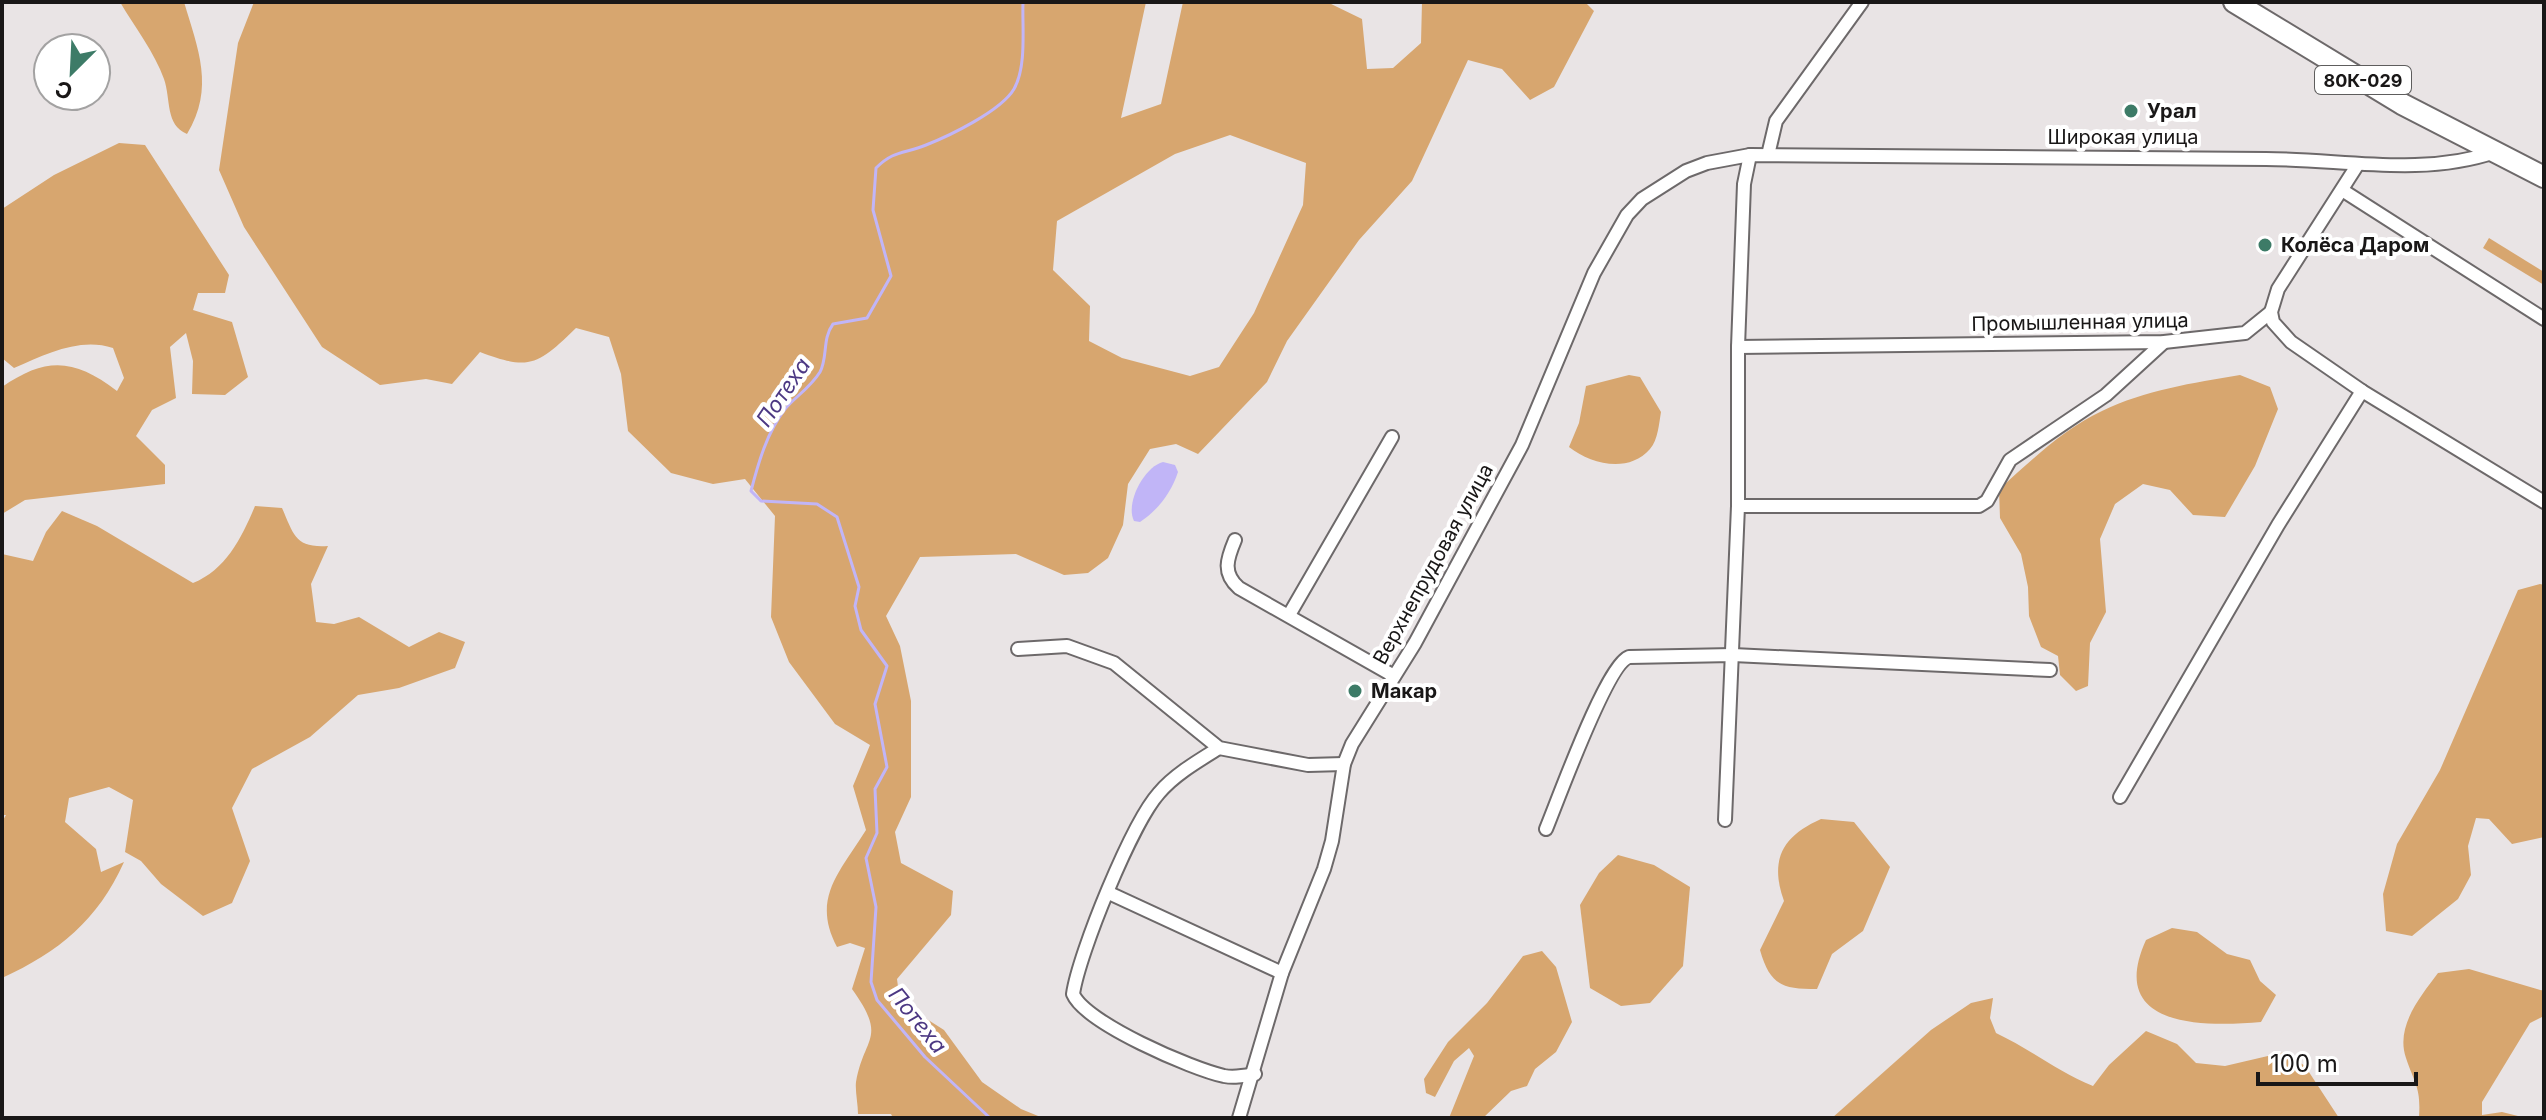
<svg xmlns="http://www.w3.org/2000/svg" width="2546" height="1120" viewBox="0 0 2546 1120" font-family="Inter,sans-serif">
<rect width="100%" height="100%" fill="#e9e4e5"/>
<g fill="#d7a66f" fill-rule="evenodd">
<path d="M120,2H184C198,49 215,88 187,134C165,125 171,99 164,79C155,53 134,26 120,2Z"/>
<path d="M254,2H1146L1121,118L1161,104L1183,2H1327L1362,19L1367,69L1393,68L1421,43L1422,2H1585L1594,11L1554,87L1530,100L1502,69L1468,60L1412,181L1359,240L1287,341L1267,382L1198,454L1176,444L1150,449L1128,484L1123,525L1108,558L1088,573L1064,575L1016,554L920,557L886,616L900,646L911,701V797L895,832L901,863L953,891L951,915L897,979L900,1002L944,1030L982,1082L1021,1109L1043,1118H893L891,1114H858C858,1104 855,1091 856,1082C864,1036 888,1039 852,989L865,948L850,943L837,947C811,898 840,872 866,830L853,786L870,745L835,724L789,662L771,617L775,516L745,479L713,484L671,473L628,431L621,374L609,337L576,328C538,365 530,371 480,352L452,384L426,379L380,385L322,347L244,227L219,170L238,43ZM1230,135L1306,163L1303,205L1254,313L1219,367L1190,376L1122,358L1089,341L1090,306L1053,270L1057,221L1175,154Z"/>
<path d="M119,143L145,145L229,275L225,293H198L193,310L232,322L248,377L225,395L192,394L193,361L186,333L170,347L176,398L152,410L136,436L165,465V484L25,500L2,514V387C47,356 75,359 117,391L124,378L113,348C80,337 46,354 14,368L2,358V209L54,175Z"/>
<polygon points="2489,238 2544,272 2544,285 2483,248"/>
<path d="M1629,375L1640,377L1661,412C1659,423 1658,440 1650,449C1628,474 1591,464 1569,447L1579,423L1586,386Z"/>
<path d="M2240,375L2270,387L2278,409L2255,466L2225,517L2193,515L2170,490L2143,484L2115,504L2100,539L2106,612L2090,643L2088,686L2076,691L2060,675L2058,656L2041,647L2029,616L2028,587L2021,554L2000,518L1999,489C2031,461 2063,429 2102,411C2145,390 2193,383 2240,375Z"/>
<path d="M255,506L282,508C294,535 295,548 328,546L311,584L316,622L334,624L359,617L409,647L439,632L465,642L455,668L399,688L358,695L310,737L252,769L232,808L250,861L232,903L203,916L161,884L141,861L125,852L133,800L109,787L69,798L65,822L96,849L101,872L124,862C98,920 59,952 2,978V822L6,815H2V554L33,561L46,532L62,511L97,526L193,583C226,570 242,537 255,506Z"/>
<polygon points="2540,584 2544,585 2544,837 2512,844 2489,819 2476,818 2468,846 2471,875 2458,899 2412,936 2386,931 2383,894 2397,844 2440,770 2518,590"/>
<path d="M1821,819L1854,822L1890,867L1863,931L1832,954L1817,989C1782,989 1770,985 1760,950L1784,901C1769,859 1783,836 1821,819Z"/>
<polygon points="1618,855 1654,865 1690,887 1683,966 1650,1003 1621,1006 1590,988 1580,905 1599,873"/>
<path d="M2172,928L2197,932L2227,954L2250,960L2260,981L2276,995L2261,1022C2203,1027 2106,1028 2146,940Z"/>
<polygon points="1542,951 1556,967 1572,1022 1556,1052 1535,1069 1527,1086 1511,1091 1483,1118 1449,1118 1474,1056 1469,1048 1454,1061 1435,1097 1426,1093 1424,1079 1448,1042 1487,1003 1523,956"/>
<path d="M2469,969L2544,991V1016L2530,1023L2482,1102V1115L2502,1112L2526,1118H2419C2421,1087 2415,1085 2406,1058C2395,1026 2421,996 2438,973Z"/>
<path d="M1993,998L1990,1018L1996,1033C2030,1049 2058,1072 2093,1086L2109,1065L2146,1031L2177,1044L2196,1063L2225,1066L2285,1052L2305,1066L2339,1118H1832L1931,1030L1971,1003Z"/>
</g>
<path fill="#c1b5f7" d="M1163,462L1175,465L1178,472C1171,493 1158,510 1140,522L1134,521C1125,503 1144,467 1163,462Z"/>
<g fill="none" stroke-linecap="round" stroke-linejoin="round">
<path stroke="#c1b5f7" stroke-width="3" d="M990,1118L925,1057L877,1000L871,982L876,907L866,858L877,833L875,789L887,767L875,704L887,666L861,630L855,606L859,587L837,517L817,504L761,501L751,491C758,464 767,432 785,409C796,396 810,388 820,372C828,357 822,339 833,324L867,318L891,276L873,210L876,168C894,150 904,154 926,145C949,136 1001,111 1014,89C1027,66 1022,27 1023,2"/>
<defs>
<g id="minor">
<polyline points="1750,155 1744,184 1738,347 2164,342 2245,333 2271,312"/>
<polyline points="1768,155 1776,121 1862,2"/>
<polyline points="2358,164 2278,289 2271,312 2273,322 2291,342 2362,391 2544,502"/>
<polyline points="2342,190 2544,319"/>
<polyline points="1738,506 1979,506 1987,501 2010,460 2106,395 2164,342"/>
<path d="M1235,540C1227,559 1222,573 1239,588L1394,676"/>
<polyline points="1289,615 1392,437"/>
<polyline points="1018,649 1067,646 1114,663 1219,748 1308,765 1344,764"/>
<path d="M1219,748C1198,761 1174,775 1159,793C1132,823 1079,953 1073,994C1085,1023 1192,1069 1224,1076C1235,1078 1244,1076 1255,1074"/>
<polyline points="2120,797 2278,525 2362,391"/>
<polyline points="1725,820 1738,506 1738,347"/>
<path d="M1546,829C1558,800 1607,664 1629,657L1733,655L2050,670"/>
<polyline points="1109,893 1282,973"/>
<path d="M1239,1118L1282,973L1324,869L1332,841L1344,764L1352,744L1415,643L1522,445L1594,273L1627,215L1642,199L1686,171L1707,163L1750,155C1922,155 2094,157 2266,159C2342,159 2421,177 2495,152"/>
</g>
<polyline id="primary" points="2234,2 2402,104 2544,177"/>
</defs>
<use href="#minor" stroke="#6d696a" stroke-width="16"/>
<use href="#primary" stroke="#6d696a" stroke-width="24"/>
<use href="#minor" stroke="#fff" stroke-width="12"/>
<use href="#primary" stroke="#fff" stroke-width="20"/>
</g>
<g fill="#3d7b67" stroke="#fff" stroke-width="3">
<circle cx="2131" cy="111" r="8"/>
<circle cx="2265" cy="245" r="8"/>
<circle cx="1355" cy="691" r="8"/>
</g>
<g text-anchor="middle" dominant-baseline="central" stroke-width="8" stroke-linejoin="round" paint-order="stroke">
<rect fill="#fff" stroke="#5e5d5d" stroke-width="2" x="2315" y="66" width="96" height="28" rx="6"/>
<g font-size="18" font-weight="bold" fill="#191717">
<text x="2363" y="80">80К-029</text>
</g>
<g font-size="20" font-weight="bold" fill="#191717" stroke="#fff" text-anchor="start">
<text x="2147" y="111">Урал</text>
<text x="2281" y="245">Колёса Даром</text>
<text x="1371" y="691">Макар</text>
</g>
<g font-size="20" fill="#191717" stroke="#fff">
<text x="2123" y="137">Широкая улица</text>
<text transform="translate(2080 322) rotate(-1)">Промышленная улица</text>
<text transform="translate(1433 564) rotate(-61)">Верхнепрудовая улица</text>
</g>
<g font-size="22" font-style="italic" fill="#4c3883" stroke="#fff">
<text transform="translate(783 392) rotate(-56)">Потеха</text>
<text transform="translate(918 1020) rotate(51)">Потеха</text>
</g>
</g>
<rect width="2546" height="1120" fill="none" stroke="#191717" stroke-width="8"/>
<g transform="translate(72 72) rotate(204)"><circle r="38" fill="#ffffff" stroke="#a3a2a2" stroke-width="2"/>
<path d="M0-6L14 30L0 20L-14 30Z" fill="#3d7b67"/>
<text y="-12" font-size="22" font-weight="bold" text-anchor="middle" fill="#191717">С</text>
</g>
<path d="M2258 1072v12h158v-12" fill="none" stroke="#191717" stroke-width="4"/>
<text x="2270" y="1072" font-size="24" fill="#191717" stroke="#ffffff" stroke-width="6" paint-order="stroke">100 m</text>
</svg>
